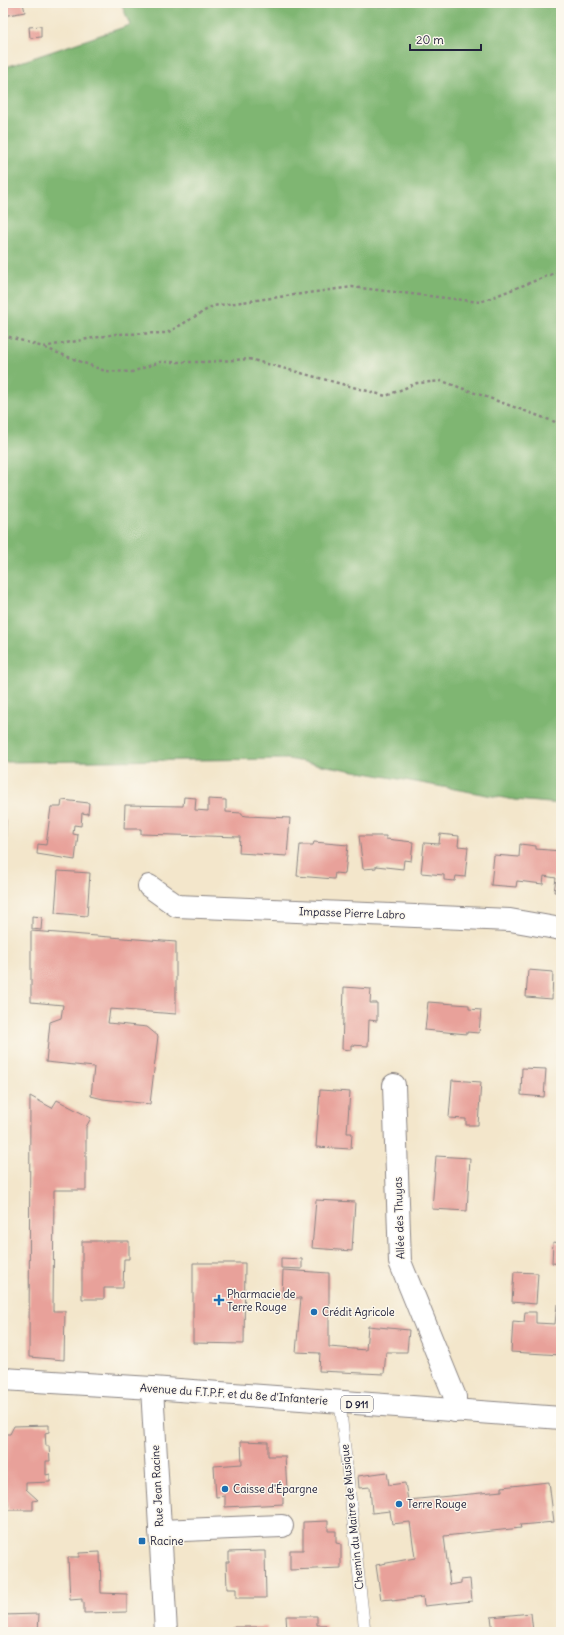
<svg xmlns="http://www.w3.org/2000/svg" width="564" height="1635" viewBox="0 0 564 1635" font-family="Delius,sans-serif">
<rect width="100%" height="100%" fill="#fbf7ec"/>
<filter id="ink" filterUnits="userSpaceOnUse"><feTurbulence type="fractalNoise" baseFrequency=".025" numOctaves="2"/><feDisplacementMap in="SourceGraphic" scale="8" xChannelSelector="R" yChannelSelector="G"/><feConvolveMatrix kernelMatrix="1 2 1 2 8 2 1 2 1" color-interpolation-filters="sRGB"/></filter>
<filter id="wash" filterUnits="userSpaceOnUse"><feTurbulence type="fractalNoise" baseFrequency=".012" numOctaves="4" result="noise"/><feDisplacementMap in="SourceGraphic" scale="16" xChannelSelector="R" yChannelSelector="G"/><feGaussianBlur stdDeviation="0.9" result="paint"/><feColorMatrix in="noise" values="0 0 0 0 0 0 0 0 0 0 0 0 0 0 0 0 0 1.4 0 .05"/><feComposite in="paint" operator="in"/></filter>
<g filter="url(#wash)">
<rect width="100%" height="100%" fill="#f3e6cb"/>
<polygon fill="#7fb672" stroke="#506c56" points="121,3 561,3 561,804 515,800 288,759 3,762 3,68 130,25"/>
<g id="blocks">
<g fill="#e8a19a">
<polygon points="3,3 23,3 25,12 3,16"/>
<polygon points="41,26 41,37 30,38 29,27"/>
<polygon points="184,797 196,798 195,810 208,811 208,799 226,800 226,812 242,813 242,815 247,816 290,818 287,856 239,853 240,837 141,834 141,829 124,829 125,805 183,806"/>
<polygon points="62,800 89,803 88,814 82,813 81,826 74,825 73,834 78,835 75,860 37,854 38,844 46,845 51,807 61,807"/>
<polygon points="3,820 6,820 5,873 3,873"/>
<polygon points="440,834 459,836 458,846 468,847 465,877 456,876 455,881 444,880 444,875 421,873 424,843 439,844"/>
<polygon points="359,836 386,836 386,839 413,842 411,861 404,860 403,869 376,866 376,868 363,869"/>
<polygon points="314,842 348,845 345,874 335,873 334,879 297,876 300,845 313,845"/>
<polygon points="520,844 536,846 536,849 561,851 561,892 554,892 556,878 544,876 543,884 517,881 516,887 491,885 494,855 519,857"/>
<polygon points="58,871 90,873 87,916 55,913"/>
<polygon points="32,916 42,917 41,930 32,929"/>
<polygon points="31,931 176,942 176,1014 110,1009 108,1023 147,1027 158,1036 150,1104 103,1099 91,1096 94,1067 46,1062 50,1022 61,1018 63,1005 31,1002"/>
<polygon points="528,970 553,972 552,999 526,997"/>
<polygon points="344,987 371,989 370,1003 377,1003 377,1021 369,1020 368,1046 351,1045 351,1050 342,1049"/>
<polygon points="428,1002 469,1005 469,1009 481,1010 479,1033 467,1032 467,1034 425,1030"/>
<polygon points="522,1068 546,1069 544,1097 521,1095"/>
<polygon points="452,1080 481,1082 478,1125 466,1125 466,1119 449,1118"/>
<polygon points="320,1090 350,1092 347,1133 352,1133 351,1149 316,1147"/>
<polygon points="30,1096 52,1108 57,1100 91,1118 86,1127 86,1190 54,1190 53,1311 65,1311 64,1360 29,1357"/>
<polygon points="436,1156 470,1158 467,1211 432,1209"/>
<polygon points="316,1200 355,1202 352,1251 312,1248"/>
<polygon points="82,1241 129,1241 129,1259 124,1259 123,1288 104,1288 104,1299 82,1299"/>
<polygon points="553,1242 561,1243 561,1264 552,1263"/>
<polygon points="281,1258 302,1259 302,1269 281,1268"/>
<polygon points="193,1263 245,1263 244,1344 193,1343"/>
<polygon points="283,1270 329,1273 329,1347 366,1350 368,1326 409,1330 407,1352 386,1352 384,1374 319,1371 320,1353 296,1352 301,1298 282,1297"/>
<polygon points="514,1272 538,1273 536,1304 512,1302"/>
<polygon points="557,1305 561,1305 561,1355 511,1352 513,1321 524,1322 525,1312 536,1312 536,1323 555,1324"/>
<polygon points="49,1425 49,1432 45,1433 46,1446 49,1446 50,1461 46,1461 46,1475 50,1474 50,1482 26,1483 26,1489 38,1500 33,1501 33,1510 8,1510 8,1502 3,1502 3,1434 10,1434 14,1426"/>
<polygon points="241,1441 268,1442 268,1456 285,1456 287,1490 283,1490 283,1504 225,1507 225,1496 216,1497 214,1466 242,1464"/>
<polygon points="387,1472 389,1485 405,1483 408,1500 502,1491 502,1487 549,1482 554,1522 520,1525 521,1528 444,1536 450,1585 461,1583 461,1580 470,1579 472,1601 424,1606 423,1597 392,1601 392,1599 381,1600 376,1565 415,1558 410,1522 392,1524 390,1511 372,1513 370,1487 359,1488 358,1476"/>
<polygon points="328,1521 328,1531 336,1531 336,1543 341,1544 341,1568 290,1570 290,1550 303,1550 303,1522"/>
<polygon points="260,1551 265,1551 266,1598 236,1598 236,1589 227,1589 226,1562 229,1562 229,1552"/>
<polygon points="100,1552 101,1593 127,1594 127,1612 84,1613 84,1602 82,1603 82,1599 70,1600 68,1557 79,1557 79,1553"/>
<polygon points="531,1613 533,1632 493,1632 491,1617"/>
<polygon points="39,1614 38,1632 3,1632 3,1615"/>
<polygon points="286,1616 317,1616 317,1625 326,1625 325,1632 287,1632"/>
<rect x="232" y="1627" width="35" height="5"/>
</g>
</g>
</g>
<g filter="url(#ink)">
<use href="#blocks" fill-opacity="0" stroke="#8a8483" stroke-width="1"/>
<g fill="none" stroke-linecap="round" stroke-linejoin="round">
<defs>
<polyline id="lane" points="340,1403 365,1632"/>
<g id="street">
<polyline points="149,886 177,906 510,920 561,929"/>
<polyline points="394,1085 400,1262 455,1397 455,1411"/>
<polyline points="152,1388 166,1632"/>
<polyline points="160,1531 282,1526"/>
</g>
<polyline id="primary" points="3,1379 152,1388 561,1418"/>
</defs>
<use href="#lane" stroke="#8a8483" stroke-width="12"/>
<use href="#street" stroke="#8a8483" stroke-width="24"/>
<use href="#primary" stroke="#8a8483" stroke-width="24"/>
<g stroke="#8a8483" stroke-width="2.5" stroke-dasharray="3 3" stroke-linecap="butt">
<polyline points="3,335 43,347 116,334 167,333 213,306 352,287 480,302 555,273 561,272"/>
<polyline points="45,348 105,371 132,372 160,362 204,362 249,359 386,396 417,383 442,381 561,424"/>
</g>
<use href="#lane" stroke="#fff" stroke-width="11"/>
<use href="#street" stroke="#fff" stroke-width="22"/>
<use href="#primary" stroke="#fff" stroke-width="22"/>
</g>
</g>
<g fill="#1f6fb2" stroke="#fbf7ec" stroke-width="1.5">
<path d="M217 1294h4v4h4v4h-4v4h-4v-4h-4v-4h4z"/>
<circle cx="314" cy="1312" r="4"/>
<circle cx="225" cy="1489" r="4"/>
<circle cx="399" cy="1504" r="4"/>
<rect x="138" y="1537" width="8" height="8" rx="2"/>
</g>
<g text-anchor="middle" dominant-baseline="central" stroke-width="3" stroke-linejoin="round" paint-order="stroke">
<rect fill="#fbf7ec" stroke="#636270" stroke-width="1" x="341" y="1396" width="32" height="16" rx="3"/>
<g font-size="10" font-weight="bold" fill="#22223b">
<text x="357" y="1404">D 911</text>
</g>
<g font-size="11" fill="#22223b" stroke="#fbf7ec">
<text transform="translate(352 913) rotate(2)">Impasse Pierre Labro</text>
<text transform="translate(399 1218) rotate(-92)">Allée des Thuyas</text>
<text transform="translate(234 1394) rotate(4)">Avenue du F.T.P.F. et du 8e d'Infanterie</text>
<text transform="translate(157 1486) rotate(-93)">Rue Jean Racine</text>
<text transform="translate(352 1517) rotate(-96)">Chemin du Maitre de Musique</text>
</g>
<g font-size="11" fill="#22223b" stroke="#fbf7ec" text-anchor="start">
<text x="227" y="1294">Pharmacie de<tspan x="227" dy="13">Terre Rouge</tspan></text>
<text x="322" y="1312">Crédit Agricole</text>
<text x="233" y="1489">Caisse d'Épargne</text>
<text x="407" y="1504">Terre Rouge</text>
<text x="150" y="1541">Racine</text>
</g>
</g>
<rect width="564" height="1635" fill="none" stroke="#fbf7ec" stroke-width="16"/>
<path d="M410 44v6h71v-6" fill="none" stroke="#22223b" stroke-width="2"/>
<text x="416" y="44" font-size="12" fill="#22223b" stroke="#fbf7ec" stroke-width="3" paint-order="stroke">20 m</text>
</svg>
